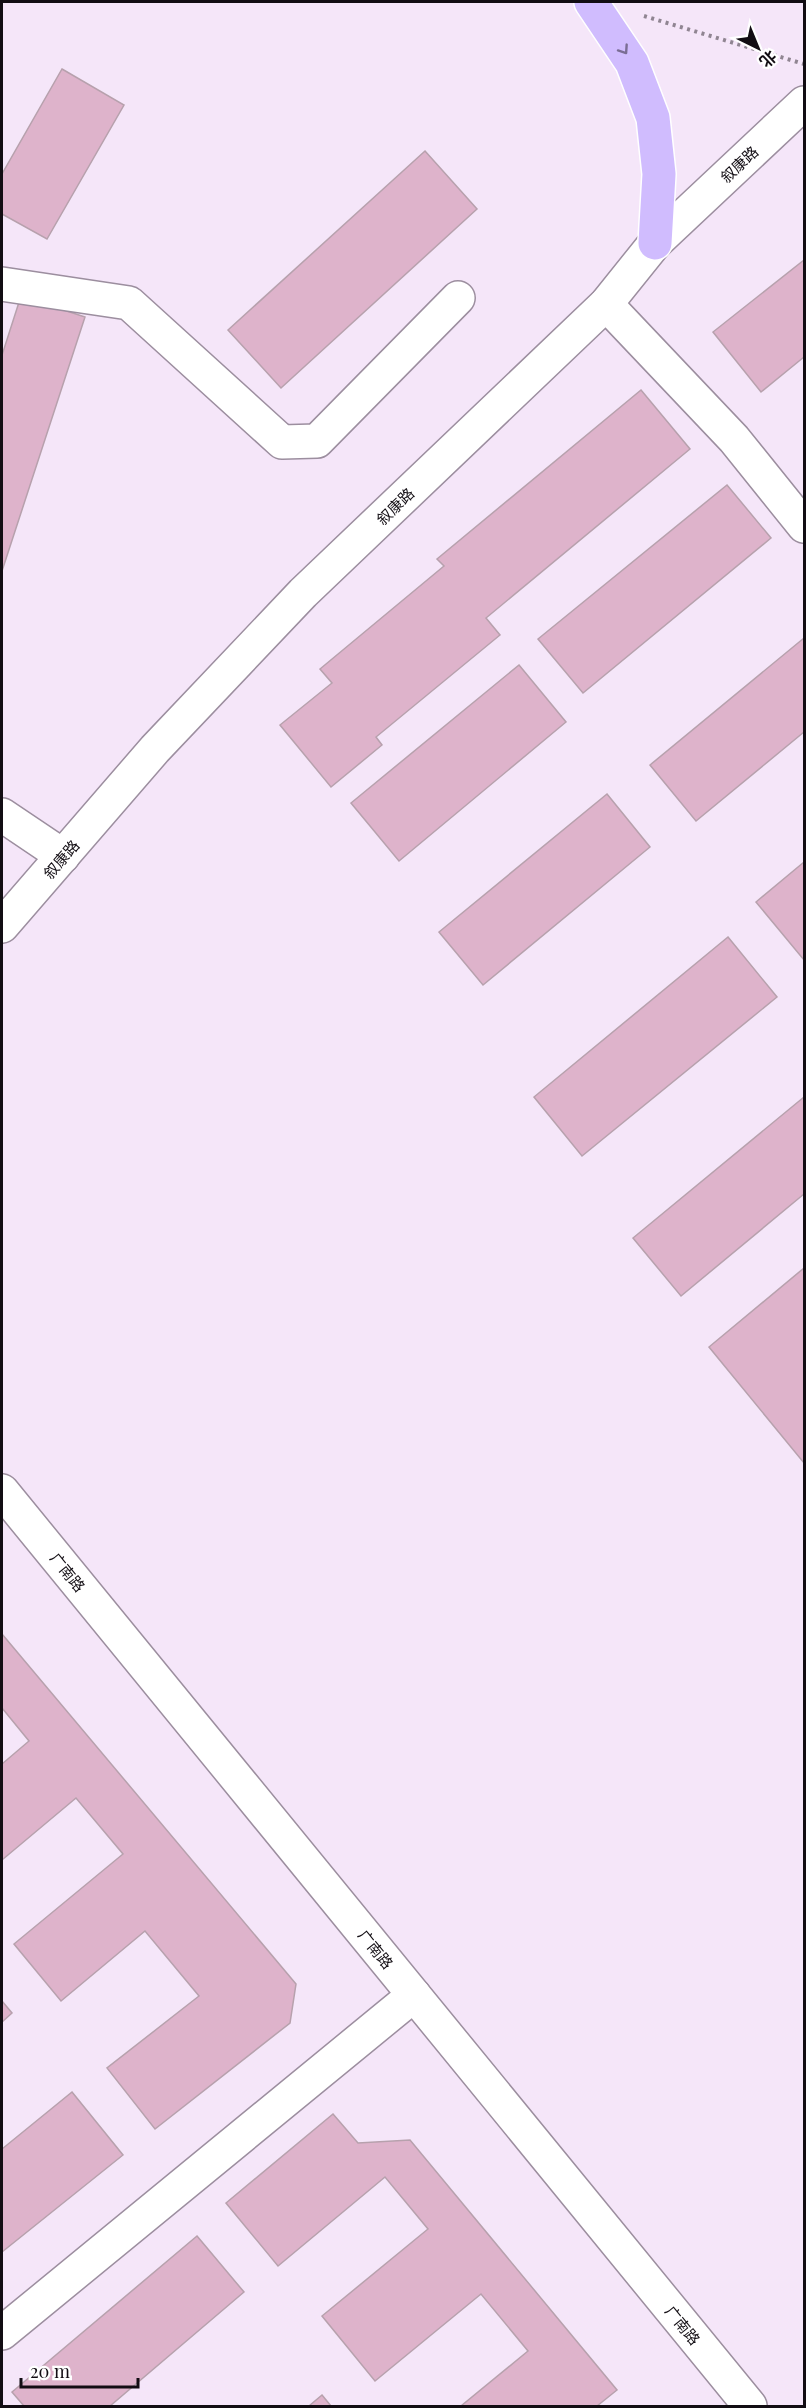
<svg xmlns="http://www.w3.org/2000/svg" width="806" height="2408" viewBox="0 0 806 2408" font-family="'Playfair Display','Noto Sans SC',serif">
<rect width="100%" height="100%" fill="#f5e6f9"/>
<g fill="#deb3cb" stroke="#b7a1ad" stroke-width="1.5">
<polygon points="62,69 124,105 47,239 2,214 2,174"/>
<polygon points="425,151 477,209 281,388 228,330"/>
<polygon points="804,260 804,357 761,392 713,332"/>
<polygon points="21,296 85,317 2,571 2,355"/>
<polygon points="641,390 690,449 486,618 500,635 376,737 382,745 331,787 280,725 332,683 320,669 444,566 437,559"/>
<polygon points="727,485 771,538 583,693 538,639"/>
<polygon points="804,638 804,732 696,821 650,765"/>
<polygon points="519,665 566,722 399,861 351,803"/>
<polygon points="607,794 650,847 483,985 439,932"/>
<polygon points="804,862 804,960 756,902"/>
<polygon points="728,937 777,997 582,1156 534,1097"/>
<polygon points="804,1097 804,1194 681,1296 633,1238"/>
<polygon points="804,1268 804,1463 709,1347"/>
<polygon points="2,1634 296,1984 290,2023 155,2129 107,2068 199,1996 145,1931 61,2001 14,1944 123,1854 76,1798 2,1860 2,1764 29,1741 2,1708"/>
<polygon points="2,2001 12,2013 2,2022"/>
<polygon points="72,2092 123,2155 2,2252 2,2149"/>
<polygon points="333,2114 358,2143 410,2140 617,2390 597,2406 461,2406 528,2351 481,2294 375,2381 322,2316 428,2229 385,2177 278,2266 226,2203"/>
<polygon points="197,2236 244,2292 110,2406 24,2406 12,2392"/>
<polygon points="322,2395 331,2406 309,2406"/>
</g>
<g fill="none" stroke-linecap="round" stroke-linejoin="round">
<defs>
<g id="minor">
<polyline points="2,284 129,303 282,442 317,441 458,298"/>
<polyline points="606,304 734,439 804,526"/>
<polyline points="2,815 63,856"/>
<polyline points="2,926 155,749 303,593 606,304 655,243 804,103"/>
<polyline points="2,1491 750,2406"/>
<polyline points="2,2333 414,1995"/>
</g>
<polyline id="major" points="591,2 632,63 653,118 659,174 655,243"/>
</defs>
<use href="#minor" stroke="#9c8e9f" stroke-width="36"/>
<use href="#major" stroke="#fff" stroke-width="36"/>
<polyline stroke="#908592" stroke-width="4" stroke-dasharray="3 4.5" stroke-linecap="butt" points="644,16 804,64"/>
<use href="#minor" stroke="#fff" stroke-width="33"/>
<use href="#major" stroke="#d0bcfe" stroke-width="33"/>
</g>
<defs><path id="oneway-chevron" d="M-2-3.5L2.5 0L-2 3.5" fill="none" stroke-width="1.6" stroke-linecap="round" stroke-linejoin="round" transform="scale(1.5)"/></defs>
<use stroke="#7a6d94" href="#oneway-chevron" transform="translate(624 50) rotate(56)"/>
<g text-anchor="middle" dominant-baseline="central" stroke-width="4.5" stroke-linejoin="round" paint-order="stroke">
<g font-size="15" fill="#120d13" stroke="#fff">
<text transform="translate(739 164) rotate(-43)">叙康路</text>
<text transform="translate(395 506) rotate(-44)">叙康路</text>
<text transform="translate(61 859) rotate(-49)">叙康路</text>
<text transform="translate(68 1572) rotate(51)">广南路</text>
<text transform="translate(376 1949) rotate(51)">广南路</text>
<text transform="translate(683 2325) rotate(51)">广南路</text>
</g>
</g>
<rect width="806" height="2408" fill="none" stroke="#120d13" stroke-width="6"/>
<g transform="translate(758 48) rotate(137)" stroke="#ffffff" stroke-width="4.5" paint-order="stroke">
<path d="M0-4.5L10 22L0 15L-10 22Z" fill="#120d13"/>
<text y="-9" font-size="16" font-weight="bold" text-anchor="middle" fill="#120d13">北</text>
</g>
<path d="M21 2378v9h117v-9" fill="none" stroke="#120d13" stroke-width="3"/>
<text x="30" y="2378" font-size="18" fill="#120d13" stroke="#ffffff" stroke-width="4.5" paint-order="stroke">20 m</text>
</svg>
